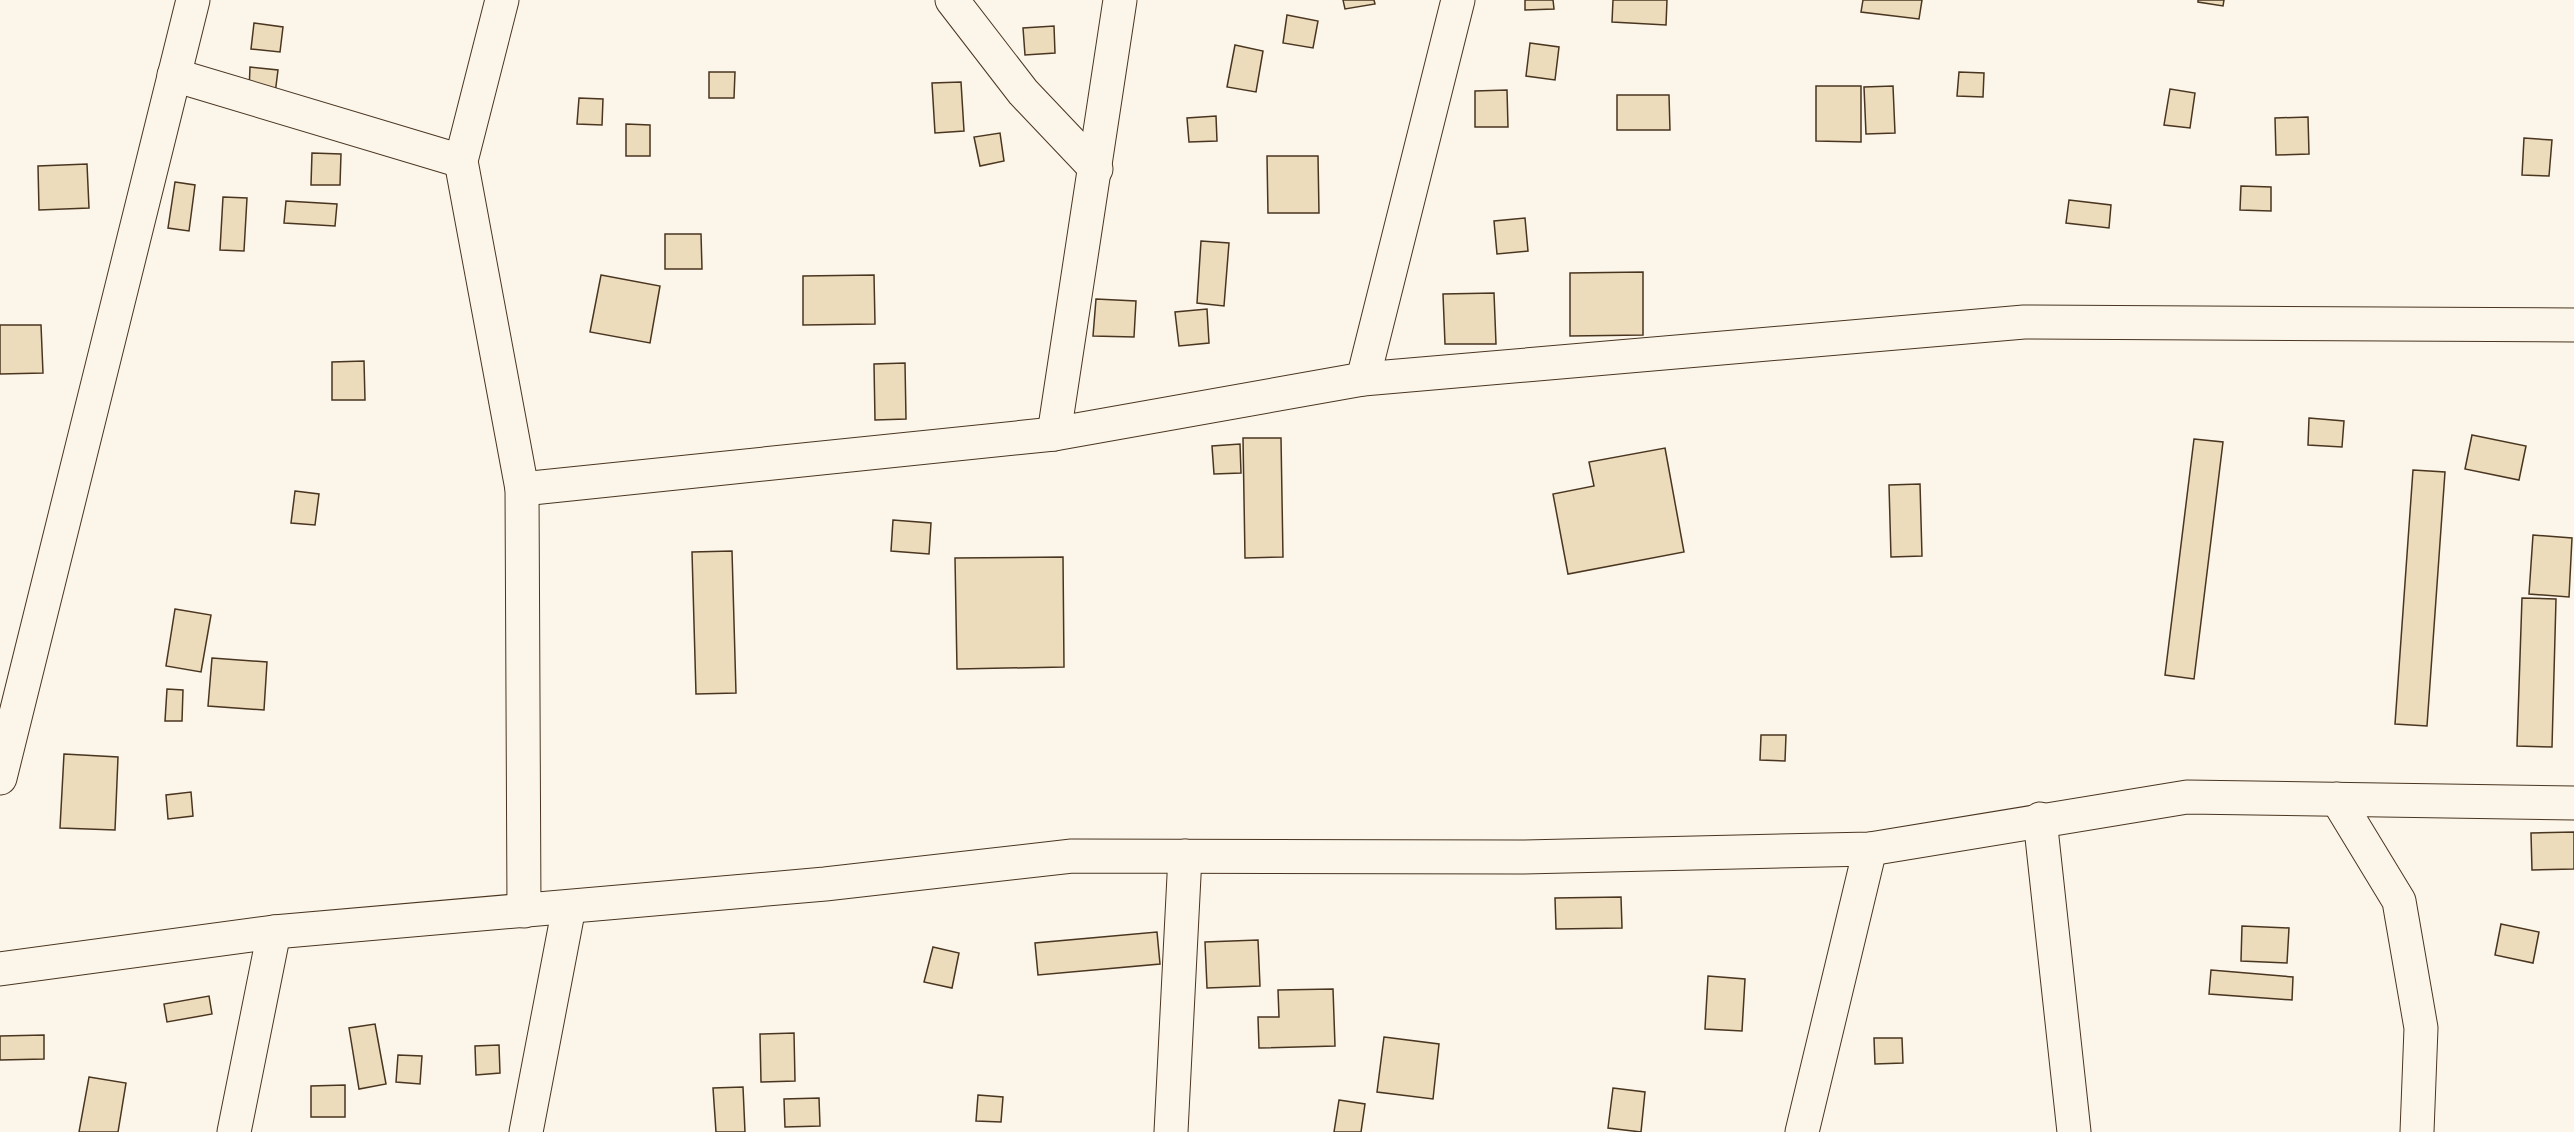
<svg xmlns="http://www.w3.org/2000/svg" width="2574" height="1132" viewBox="0 0 2574 1132" font-family="'IBM Plex Serif',serif">
<rect width="100%" height="100%" fill="#fbf6e9"/>
<g fill="#ecdcbc" stroke="#4a3520" stroke-width="1.5">
<polygon points="1343,0 1374,0 1375,4 1345,9"/>
<polygon points="1525,0 1553,0 1554,9 1525,10"/>
<polygon points="1613,0 1667,0 1666,25 1612,22"/>
<polygon points="1863,0 1922,0 1919,19 1861,12"/>
<polygon points="2198,0 2224,0 2223,6 2198,2"/>
<polygon points="1287,15 1318,21 1313,48 1283,43"/>
<polygon points="254,23 283,27 280,52 251,49"/>
<polygon points="1054,26 1055,53 1025,55 1023,28"/>
<polygon points="1530,43 1559,47 1555,80 1526,76"/>
<polygon points="1235,45 1263,51 1256,92 1227,87"/>
<polygon points="250,67 278,70 275,94 249,91"/>
<polygon points="709,72 735,72 734,98 709,98"/>
<polygon points="1959,72 1984,73 1983,97 1957,96"/>
<polygon points="961,82 964,131 935,133 932,83"/>
<polygon points="1816,86 1861,86 1861,142 1816,141"/>
<polygon points="1893,86 1895,133 1866,134 1864,87"/>
<polygon points="2170,89 2195,93 2190,128 2164,125"/>
<polygon points="1507,90 1508,127 1475,127 1475,91"/>
<polygon points="1617,95 1669,95 1670,130 1617,130"/>
<polygon points="579,98 603,99 602,125 577,124"/>
<polygon points="1216,116 1217,141 1189,142 1187,118"/>
<polygon points="2308,117 2309,154 2276,155 2275,118"/>
<polygon points="626,124 650,125 650,156 626,156"/>
<polygon points="1000,133 1004,161 980,166 974,137"/>
<polygon points="2524,138 2552,140 2549,176 2522,175"/>
<polygon points="312,153 341,154 340,185 311,185"/>
<polygon points="1267,156 1318,156 1319,213 1268,213"/>
<polygon points="87,164 89,208 39,210 38,166"/>
<polygon points="175,182 195,185 189,231 168,228"/>
<polygon points="2241,186 2271,187 2271,211 2240,210"/>
<polygon points="223,197 247,198 244,251 220,250"/>
<polygon points="2069,200 2111,205 2109,228 2066,223"/>
<polygon points="286,201 337,204 335,226 284,223"/>
<polygon points="1525,218 1528,251 1497,254 1494,221"/>
<polygon points="665,234 701,234 702,269 665,269"/>
<polygon points="1201,241 1229,243 1224,306 1197,303"/>
<polygon points="1643,272 1643,335 1570,336 1570,273"/>
<polygon points="601,275 660,286 650,343 590,332"/>
<polygon points="874,275 875,324 803,325 803,276"/>
<polygon points="1494,293 1496,344 1445,344 1443,294"/>
<polygon points="1096,299 1136,301 1134,337 1093,336"/>
<polygon points="1207,309 1209,343 1179,346 1175,312"/>
<polygon points="0,325 41,325 43,373 0,374"/>
<polygon points="364,361 365,400 332,400 332,362"/>
<polygon points="905,363 906,419 875,420 874,364"/>
<polygon points="2309,418 2344,421 2342,447 2308,445"/>
<polygon points="2472,435 2526,446 2519,480 2465,469"/>
<polygon points="1243,438 1281,438 1283,557 1245,558"/>
<polygon points="2194,439 2223,442 2194,679 2165,675"/>
<polygon points="1240,444 1241,473 1214,474 1212,446"/>
<polygon points="1665,448 1684,552 1568,574 1553,494 1594,486 1589,462"/>
<polygon points="2413,470 2445,472 2427,726 2395,724"/>
<polygon points="1920,484 1922,556 1891,557 1889,485"/>
<polygon points="295,491 319,494 315,525 291,523"/>
<polygon points="893,520 931,523 929,554 891,551"/>
<polygon points="2533,535 2572,538 2569,597 2529,594"/>
<polygon points="732,551 736,693 696,694 692,552"/>
<polygon points="1063,557 1064,667 957,669 955,558"/>
<polygon points="2522,598 2556,599 2552,747 2517,746"/>
<polygon points="175,609 211,615 201,672 166,666"/>
<polygon points="212,658 267,662 264,710 208,706"/>
<polygon points="167,689 183,690 182,721 165,721"/>
<polygon points="1761,735 1786,735 1785,761 1760,760"/>
<polygon points="64,754 118,757 115,830 60,828"/>
<polygon points="191,792 193,816 168,819 166,795"/>
<polygon points="2574,832 2574,869 2532,870 2531,833"/>
<polygon points="1621,897 1622,928 1556,929 1555,898"/>
<polygon points="2501,924 2539,932 2533,963 2495,955"/>
<polygon points="2242,926 2289,928 2287,963 2241,961"/>
<polygon points="1157,932 1160,964 1038,975 1035,943"/>
<polygon points="1258,940 1260,986 1207,988 1205,942"/>
<polygon points="933,947 959,953 952,988 924,982"/>
<polygon points="2211,970 2293,977 2292,1000 2209,994"/>
<polygon points="1708,976 1745,979 1742,1031 1705,1029"/>
<polygon points="1333,989 1335,1046 1259,1048 1258,1017 1279,1017 1278,990"/>
<polygon points="209,996 212,1014 167,1022 164,1004"/>
<polygon points="375,1024 386,1084 359,1089 349,1028"/>
<polygon points="794,1033 795,1081 761,1082 760,1034"/>
<polygon points="44,1035 44,1059 0,1060 0,1036"/>
<polygon points="1384,1037 1439,1044 1433,1099 1377,1092"/>
<polygon points="1874,1038 1902,1038 1903,1063 1875,1064"/>
<polygon points="499,1045 500,1073 476,1075 475,1046"/>
<polygon points="398,1055 422,1056 420,1084 396,1082"/>
<polygon points="89,1077 126,1083 118,1132 79,1132"/>
<polygon points="345,1085 345,1117 311,1117 311,1086"/>
<polygon points="743,1087 745,1132 716,1132 713,1088"/>
<polygon points="1613,1088 1645,1092 1641,1132 1608,1128"/>
<polygon points="978,1095 1003,1097 1001,1122 976,1121"/>
<polygon points="819,1098 820,1126 785,1127 784,1099"/>
<polygon points="1339,1100 1365,1104 1361,1132 1334,1132"/>
</g>
<g fill="none" stroke-linecap="round" stroke-linejoin="round">
<defs>
<g id="street">
<polyline points="502,0 461,161 522,489 524,911"/>
<polyline points="952,0 1023,92 1096,169"/>
<polyline points="174,75 461,161"/>
<polyline points="1363,379 1458,0"/>
<polyline points="1054,434 1120,0"/>
<polyline points="522,489 1054,434 1363,379 2024,322 2574,325"/>
<polyline points="0,778 193,0"/>
<polyline points="2337,799 2399,901 2421,1028 2417,1132"/>
<polyline points="2040,819 2074,1132"/>
<polyline points="0,969 274,932 825,884 1072,856 1522,857 1870,849 2187,797 2574,803"/>
<polyline points="234,1132 274,932"/>
<polyline points="526,1132 569,907"/>
<polyline points="1171,1132 1185,856"/>
<polyline points="1802,1132 1870,849"/>
</g>
</defs>
<use href="#street" stroke="#4a3520" stroke-width="35"/>
<use href="#street" stroke="#fbf6e9" stroke-width="33"/>
</g>
</svg>
